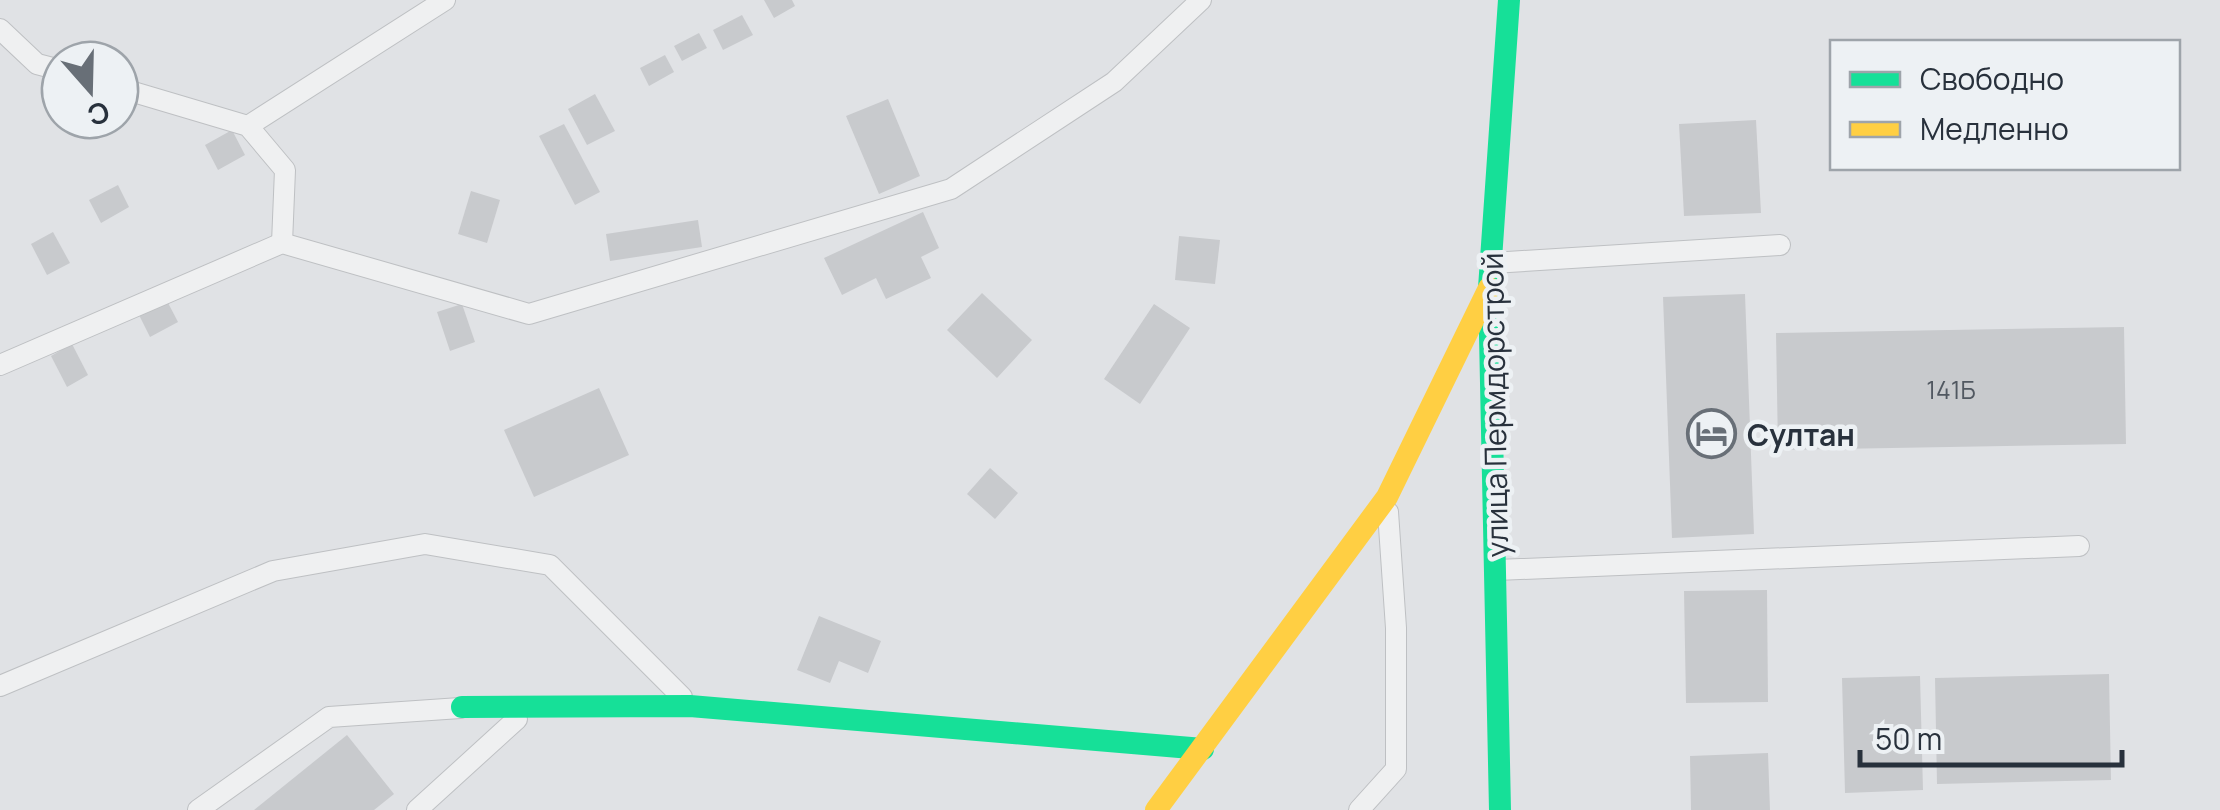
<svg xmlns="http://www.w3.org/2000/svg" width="2220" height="810" viewBox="0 0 2220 810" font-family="Manrope,sans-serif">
<rect width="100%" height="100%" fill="#e0e2e5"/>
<g fill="#c8cacd">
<polygon points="764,0 792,0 795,6 774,18"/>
<polygon points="742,15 753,35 723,50 713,30"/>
<polygon points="699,33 707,48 682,61 674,46"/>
<polygon points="665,55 674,72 649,86 640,68"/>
<polygon points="595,94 615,131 587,145 568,109"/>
<polygon points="888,99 920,176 879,194 846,116"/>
<polygon points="1756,120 1761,213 1684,216 1679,124"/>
<polygon points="564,124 600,192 575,205 539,136"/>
<polygon points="232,130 245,155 218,170 205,145"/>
<polygon points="118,185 129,207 101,223 89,200"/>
<polygon points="471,191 500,200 487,243 458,234"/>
<polygon points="923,212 939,248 921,257 931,278 886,299 876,278 842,295 824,258"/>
<polygon points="698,220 702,247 610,261 606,234"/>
<polygon points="53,232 70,263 47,275 31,244"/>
<polygon points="1179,236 1220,240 1215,284 1175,280"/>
<polygon points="982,293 1032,340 997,378 947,330"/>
<polygon points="1745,294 1754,534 1672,538 1663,297"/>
<polygon points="166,299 178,322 150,337 138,313"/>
<polygon points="462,304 475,342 450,351 437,312"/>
<polygon points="1154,304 1190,328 1140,404 1104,379"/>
<polygon points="2124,327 2126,444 1778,450 1776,333"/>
<polygon points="72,344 88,375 67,387 51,356"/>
<polygon points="599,388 629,455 534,497 504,430"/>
<polygon points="990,468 1018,493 995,519 967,494"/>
<polygon points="1767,590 1768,702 1686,703 1684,591"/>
<polygon points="819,616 881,641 868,673 839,661 830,683 797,670"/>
<polygon points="2109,674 2111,780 1937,784 1935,678"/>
<polygon points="1920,676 1923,790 1845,793 1842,678"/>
<polygon points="347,735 394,794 374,810 254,810"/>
<polygon points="1768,753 1770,810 1691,810 1690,756"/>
</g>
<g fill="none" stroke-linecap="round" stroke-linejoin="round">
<defs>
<g id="lane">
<polyline points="0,29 37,64 60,70"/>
<polyline points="120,88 248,126 285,170 282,243"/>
<polyline points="248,126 445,0"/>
<polyline points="1492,263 1780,245"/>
<polyline points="0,365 282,243 529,314 951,189 1114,82 1201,0"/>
<polyline points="1497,570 2079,546"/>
<polyline points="0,686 273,571 425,544 550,565 682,697"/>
<polyline points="198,810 329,717 460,708"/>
<polyline points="417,810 517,719"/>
<polyline points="1359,810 1396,769 1396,628 1388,512"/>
</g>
</defs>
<use href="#lane" stroke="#bec0c3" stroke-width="22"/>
<use href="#lane" stroke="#eff0f1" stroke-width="20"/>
<g stroke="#16e098" stroke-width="22">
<polyline points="462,707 690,706 1203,749"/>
<polyline points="1500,810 1489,288 1509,0"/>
</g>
<polyline stroke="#ffcf43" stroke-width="22" points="1156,810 1387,497 1489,288"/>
</g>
<defs>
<symbol id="hotel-ring" viewBox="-11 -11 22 22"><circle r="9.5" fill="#edf1f4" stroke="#686f77" stroke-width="1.5"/><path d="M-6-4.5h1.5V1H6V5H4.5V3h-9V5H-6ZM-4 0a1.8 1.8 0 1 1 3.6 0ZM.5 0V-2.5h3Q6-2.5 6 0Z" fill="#686f77"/></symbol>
</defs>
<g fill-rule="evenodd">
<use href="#hotel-ring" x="1684" y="406" width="55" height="55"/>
</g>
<g text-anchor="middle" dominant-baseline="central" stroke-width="9" stroke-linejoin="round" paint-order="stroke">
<g font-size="25" fill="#515861">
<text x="1951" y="389">141Б</text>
</g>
<g font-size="30" fill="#28313c" stroke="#edf1f4">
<text transform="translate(1494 405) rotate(-91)">улица Пермдорстрой</text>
</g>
<g font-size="30" font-weight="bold" fill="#28313c" stroke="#edf1f4" text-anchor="start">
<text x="1747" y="434">Султан</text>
</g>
</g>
<rect x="1830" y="40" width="350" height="130" fill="#edf1f4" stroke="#9ea4aa" stroke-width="2.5"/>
<rect x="1850" y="72" width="50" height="15" fill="#16e098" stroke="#9ea4aa" stroke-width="2.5"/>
<text x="1920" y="90" font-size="30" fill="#28313c">Свободно</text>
<rect x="1850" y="122" width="50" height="15" fill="#ffcf43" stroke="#9ea4aa" stroke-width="2.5"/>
<text x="1920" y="140" font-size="30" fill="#28313c">Медленно</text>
<g transform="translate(90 90) rotate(160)"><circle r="48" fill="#edf1f4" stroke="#9ea4aa" stroke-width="2.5"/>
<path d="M0-8L18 38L0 25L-18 38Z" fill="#686f77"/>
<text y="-15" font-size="28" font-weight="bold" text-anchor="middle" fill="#28313c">С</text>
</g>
<path d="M1860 750v15h262v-15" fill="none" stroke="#28313c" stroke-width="5"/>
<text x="1875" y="750" font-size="30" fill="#28313c" stroke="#edf1f4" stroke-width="8" paint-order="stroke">50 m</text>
</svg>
